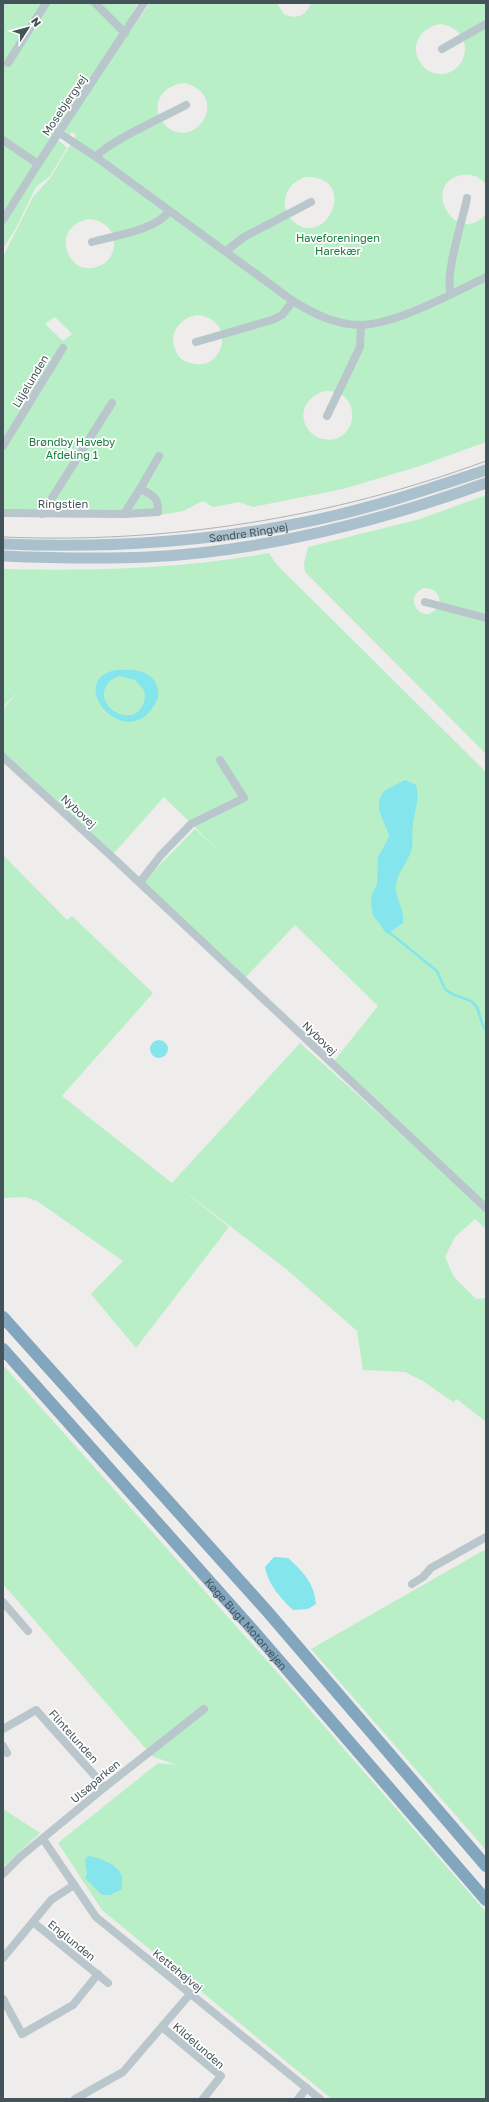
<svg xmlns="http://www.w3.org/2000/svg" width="489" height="2102" viewBox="0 0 489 2102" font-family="'Golos Text',sans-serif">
<rect width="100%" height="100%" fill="#efecec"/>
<g fill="#b8efc6" fill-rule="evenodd">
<path d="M3,3H138L88,92L150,3H277L284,14C296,20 306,16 311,3H486V184C480,177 471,173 461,175C419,185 457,248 486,214V442L420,466L343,489L253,507L239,502L213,507L203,501L183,511L160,515L3,516V257L33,197L51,177L76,135L72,132L68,136L64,128L57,139L67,148L50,176L36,187L15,230L3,248ZM441,24C482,31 465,85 431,72C424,69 420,63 417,56C412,39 426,26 441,24ZM185,83C230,96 198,149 168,128C164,124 160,119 158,113C155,95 169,84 185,83ZM306,177C361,176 325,253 292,220C277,204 287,182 306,177ZM90,219C107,221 118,234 113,251C111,258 106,264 99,266C67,280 48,225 90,219ZM197,315C238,319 224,374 190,363C182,361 177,356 175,349C168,332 181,318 197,315ZM55,317L72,334L63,341L45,324ZM325,391C366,390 357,447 323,439C316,438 310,433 306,426C298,410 309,395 325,391Z"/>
<path d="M486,495V754L305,572L304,564L308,547L420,519ZM424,588C437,588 443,598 437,609L429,614C412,614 408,594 424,588Z"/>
<path d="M269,553L277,565L486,772V1229L475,1219L455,1237L445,1257L454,1277L476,1299L486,1298V1422L457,1399L453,1402L423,1381L405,1372L363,1370L357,1331L285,1268L176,1185L229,1227L136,1348L91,1294L123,1261L37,1201L26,1197L3,1198V855L67,920L72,916L153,993L62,1096L172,1183L300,1043L407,1139L334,1061L378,1006L295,925L245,978L142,883L195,829L223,855L164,797L114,853L3,752V709L23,687L3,707V569C92,571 181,569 269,553Z"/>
<polygon points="3,1365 277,1672 486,1912 486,2099 332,2099 102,1910 58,1843 158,1763 176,1765 152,1756 3,1584"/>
<polygon points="486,1549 486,1850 311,1649"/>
<polygon points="3,1809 40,1833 3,1867"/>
</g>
<g fill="#84e5ed" fill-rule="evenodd">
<path d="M133,670C150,672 160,681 158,698C132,758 68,688 109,672C116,669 125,670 133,670ZM119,676L135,680L144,690C147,701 142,711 132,715C106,718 91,687 119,676Z"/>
<path d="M405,780L416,785C420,803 415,807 413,824C411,834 414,842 411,851C407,864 396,873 396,888C396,900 405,911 403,923L387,934L373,915L371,903L372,894L377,884L378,857L387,841L389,835L379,810V800L384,791Z"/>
<circle cx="159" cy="1049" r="9"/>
<path d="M274,1557L288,1558C303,1572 314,1582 316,1604L308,1609L293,1610C280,1598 268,1584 265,1567Z"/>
<path d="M88,1856C98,1857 120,1865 122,1877C123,1880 121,1886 122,1889L110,1895H102L85,1878L87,1874L85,1860Z"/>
</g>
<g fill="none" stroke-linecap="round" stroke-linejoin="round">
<polyline stroke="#84e5ed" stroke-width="2.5" points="390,933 437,971 445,989 452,994 471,1001 477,1007 483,1026 486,1029"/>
<g stroke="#b9c6cc" stroke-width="8">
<polyline points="95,3 125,33"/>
<polyline points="442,49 486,24"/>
<polyline points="8,63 46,3"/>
<path d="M58,132L96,157L293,301C314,314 336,325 361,325C397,324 453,293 486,277"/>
<polyline points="3,140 38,164"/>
<path d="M96,157C107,142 166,116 186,105"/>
<polyline points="3,220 38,164 144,3"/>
<path d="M92,242C113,236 157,230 169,211"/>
<polyline points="226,251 244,237 311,202"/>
<path d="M451,294C444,276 463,219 467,198"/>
<polyline points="196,342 272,320 282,315 293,301"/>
<polyline points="327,416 360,347 361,325"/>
<polyline points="3,446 63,348"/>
<polyline points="140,489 159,456"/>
<path d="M3,513L124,514L158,512C159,498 152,494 140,489L124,514"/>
<polyline points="42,514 112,403"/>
<polyline points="425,602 486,618"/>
<polyline points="3,757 109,854 486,1208"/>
<polyline points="140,882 161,855 191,824 244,798 220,760"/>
<polyline points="412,1584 423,1577 431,1568 486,1537"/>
<polyline points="3,1602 28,1631"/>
<polyline points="3,1729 36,1710 105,1787"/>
<polyline points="3,1746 7,1753"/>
<polyline points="43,1839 96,1917 320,2099"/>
<polyline points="3,1874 20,1857 105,1787 204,1709"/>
<polyline points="33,1922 108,1983"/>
<polyline points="3,1958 51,1900 74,1885"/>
<polyline points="3,1999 22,2034 73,2005 98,1974"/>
<polyline points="162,2027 221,2076 203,2099"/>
<polyline points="75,2099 123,2072 190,1994"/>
<polyline points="298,2099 307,2088"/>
</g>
<g stroke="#aac0cc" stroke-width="11">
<path id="s1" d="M3,544C100,548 199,543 295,524C360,512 423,491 486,470"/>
<path d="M3,556C51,558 100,559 148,557C260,552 381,521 486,483"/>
</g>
<g stroke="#82a6bd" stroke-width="12">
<polyline points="3,1317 267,1611 486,1866"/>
<path id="s2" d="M3,1349L252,1629L486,1900"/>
</g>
<path stroke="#aeb2b7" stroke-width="1" d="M3,537C168,544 331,518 486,461"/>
</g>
<g text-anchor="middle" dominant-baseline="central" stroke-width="3.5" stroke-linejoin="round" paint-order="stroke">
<g font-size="11" fill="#445259" stroke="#fff">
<text transform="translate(64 105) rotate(-56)">Mosebjergvej</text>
<text transform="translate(30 381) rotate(-59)">Liljelunden</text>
<text x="63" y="503">Ringstien</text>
<text stroke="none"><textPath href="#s1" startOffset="246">Søndre Ringvej</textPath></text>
<text transform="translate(79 811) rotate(43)">Nybovej</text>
<text transform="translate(320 1038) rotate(44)">Nybovej</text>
<text stroke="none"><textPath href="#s2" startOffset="367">Køge Bugt Motorvejen</textPath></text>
<text transform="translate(74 1736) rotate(48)">Flintelunden</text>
<text transform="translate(95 1781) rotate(-40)">Ulsøparken</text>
<text transform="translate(72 1940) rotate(39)">Englunden</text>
<text transform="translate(178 1970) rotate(39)">Kettehøjvej</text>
<text transform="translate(199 2045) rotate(41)">Kildelunden</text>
</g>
<g font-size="11" fill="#147b3a" stroke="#fff">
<text x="338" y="237">Haveforeningen<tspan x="338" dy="13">Harekær</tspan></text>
<text x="72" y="441">Brøndby Haveby<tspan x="72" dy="13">Afdeling 1</tspan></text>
</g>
</g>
<rect width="489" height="2102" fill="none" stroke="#445259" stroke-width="8"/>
<g transform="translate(28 28) rotate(54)" stroke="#ffffff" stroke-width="3" paint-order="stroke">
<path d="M0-3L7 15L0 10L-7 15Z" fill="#445259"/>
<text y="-6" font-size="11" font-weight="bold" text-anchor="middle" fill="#445259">N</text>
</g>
</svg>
